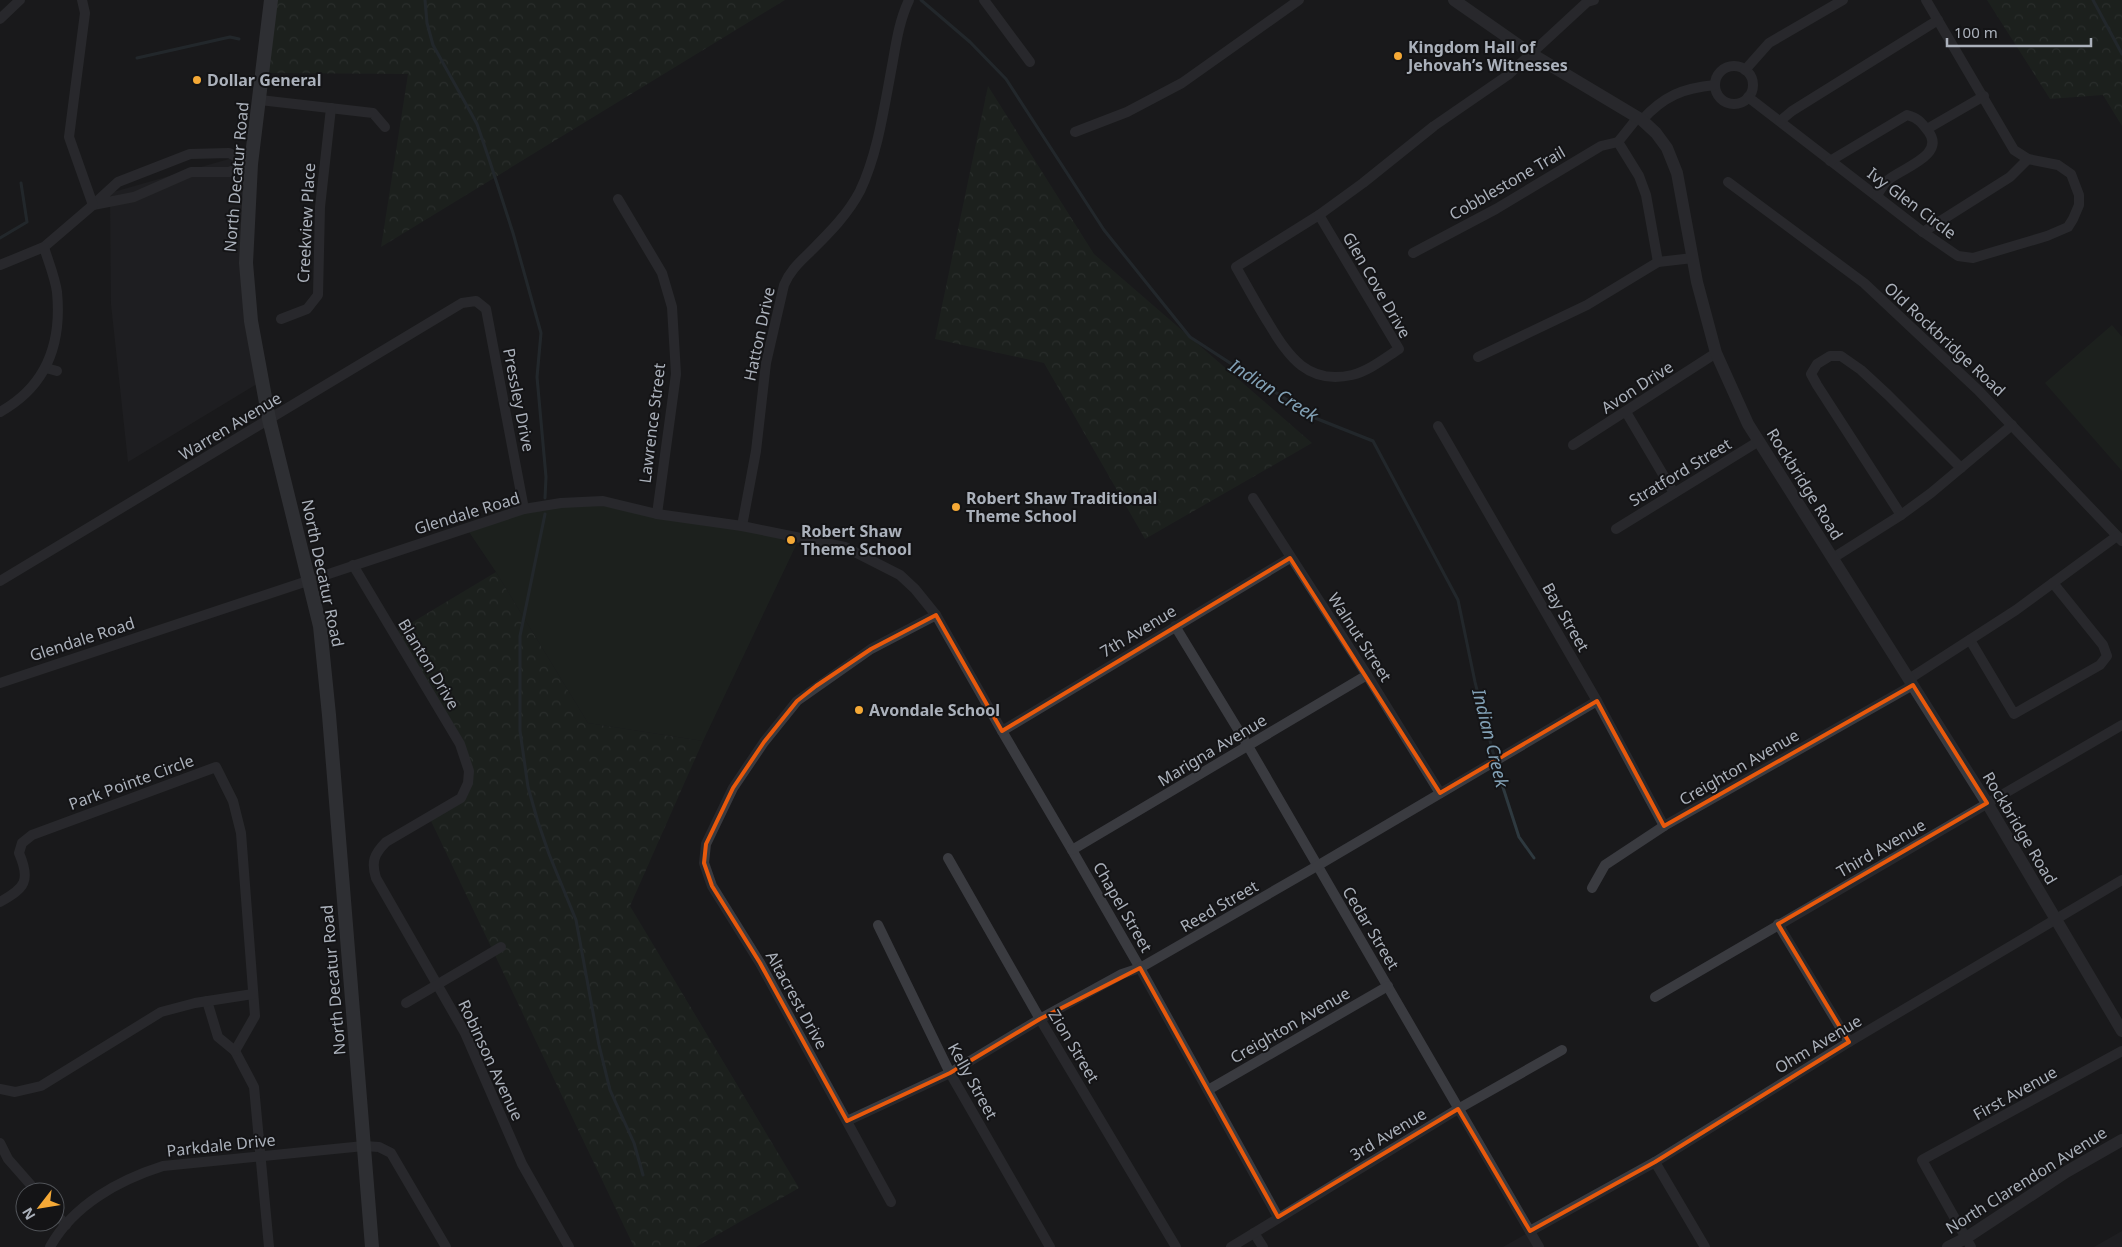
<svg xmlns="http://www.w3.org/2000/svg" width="2122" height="1247" viewBox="0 0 2122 1247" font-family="'Noto Sans',sans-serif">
<defs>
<pattern id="forest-crowns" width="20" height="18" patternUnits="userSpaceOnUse" patternTransform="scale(1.25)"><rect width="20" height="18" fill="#202921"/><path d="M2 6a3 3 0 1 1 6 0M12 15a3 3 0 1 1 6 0" fill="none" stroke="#3e463f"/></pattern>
</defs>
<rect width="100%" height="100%" fill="#19191b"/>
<g fill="#252528">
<polygon points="250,153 242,226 257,384 128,462 111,304 110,193"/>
<polygon points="2122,1231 2122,1247 2094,1247"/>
<polygon points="1526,1234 1534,1247 1503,1247"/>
</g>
<g fill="url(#forest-crowns)">
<polygon points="265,0 785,0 381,247 408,74 258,73"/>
<polygon points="1987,0 2122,0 2122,126 2103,95 2050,99"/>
<polygon points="988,86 1094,254 1312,443 1145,539 1044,363 935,339"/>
<polygon points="496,572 588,723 703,741 630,906 799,1188 696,1247 634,1247 431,821 465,790 464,754 396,632"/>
</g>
<g fill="#202921">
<polygon points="2112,325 2122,337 2122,471 2045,383"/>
<polygon points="612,502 799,539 703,741 588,723 496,572 465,526 545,503"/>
</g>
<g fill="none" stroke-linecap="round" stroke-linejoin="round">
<g stroke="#2e393f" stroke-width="3">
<polyline points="425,0 427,23 433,45 477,124 490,162 513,233 541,333 537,377 546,477 545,498"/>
<polyline points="921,0 970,42 1006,79 1104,230 1190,337 1315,418 1373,441 1458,600 1475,682 1498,772 1519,837 1534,858"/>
<polyline points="2093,0 2122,54"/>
<polyline points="137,58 230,37 239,39"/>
<polyline points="0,238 27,222 21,183"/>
<polyline points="545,514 520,636 520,731 528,787 538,822 549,854 576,920 599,1045 610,1090 634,1143 643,1175"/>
</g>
<g stroke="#3a3b40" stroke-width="10">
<polyline points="984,0 1030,62"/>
<polyline points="0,19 20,0"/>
<circle cx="1734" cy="85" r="19"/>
<polyline points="1745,70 1769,43 1843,0"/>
<polyline points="1748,97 1923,232 1958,256 1973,258 2047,236 2068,227 2073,219 2079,205 2079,195 2071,174 2058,165 2028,159 2014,150 1926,0"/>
<polyline points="260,100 373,113 385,127"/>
<path d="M1642,120C1664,96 1683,88 1715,85"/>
<polyline points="1780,121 1792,111 1938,20"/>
<polyline points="1927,129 1984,96"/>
<polyline points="1075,132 1127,112 1182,83 1299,0"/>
<polyline points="1618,142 1639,176 1646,195 1658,262"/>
<polygon points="229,153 251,164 229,172 191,172 134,197 93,205 118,182 190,154"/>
<path d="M1830,161L1907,115C1918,118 1921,122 1928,131C1947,155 1902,168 1888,180C1883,185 1880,190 1877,196"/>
<polyline points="1728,182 1864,283 1978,390 2122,541"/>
<polyline points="618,199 662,273 672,307 676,374 657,514"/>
<path d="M1319,215L1399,349C1385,358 1369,371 1352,375C1308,385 1289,357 1269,324C1257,305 1247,286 1236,267Z"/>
<polyline points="1319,215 1363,183 1434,126 1508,75 1587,2 1594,0"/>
<polyline points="1923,232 2010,177 2028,159"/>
<polyline points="1413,253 1496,209 1601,146 1618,142 1638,117"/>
<polyline points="0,265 44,247 93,205 69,137 85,13 82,0"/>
<polyline points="281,319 307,309 318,295 320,207 331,108"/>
<polyline points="1478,357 1587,305 1658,262 1693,258"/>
<polyline points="46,368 57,371"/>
<path d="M0,412C47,386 62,344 57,292C55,277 48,261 44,247"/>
<polyline points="1626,412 1674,493"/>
<polyline points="1438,426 1597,701 1664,826"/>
<polyline points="1573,445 1716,353"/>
<polyline points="1253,498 1367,675 1440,793"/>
<polyline points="1901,515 1817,385 1811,374 1817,364 1830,356 1841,356 1861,370 1888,395 1961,468"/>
<path d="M742,526L756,451L766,363L784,285C790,270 801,261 812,250C830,232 848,214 860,191C878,153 884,108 892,66C896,44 899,21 909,0"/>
<polyline points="1616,529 1759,441"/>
<polyline points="1833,558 1901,515 1931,493 2012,425"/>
<path d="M353,565L460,744L469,771L468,783L461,798L386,842C374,854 371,862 376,878L465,1033L522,1164L569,1247"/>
<polyline points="0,581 462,303 476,301 486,309 524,509"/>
<polyline points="1175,626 1248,746 1539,1247"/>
<polyline points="1970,640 2014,714 2100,665 2107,656 2103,645 2053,583"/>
<polyline points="1909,679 2016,610 2117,536"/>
<polyline points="0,683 524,509 561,503 603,501 657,514 742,526 845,547 900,575 915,589 936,615 1002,731 1072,850 1140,968 1278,1217"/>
<polyline points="1002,731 1290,558"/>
<polyline points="1072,850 1367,675"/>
<polyline points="948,858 1040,1019 1176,1247"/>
<polyline points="1592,888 1605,865 1664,826 1913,685"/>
<path d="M0,902C25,888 31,881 19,853L22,843L32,835L216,767L233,801L241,833L255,1016L235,1051L254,1087L269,1247"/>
<polyline points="1778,924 1849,1042"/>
<polyline points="878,925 950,1073 1050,1247"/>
<polyline points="1655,997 2122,725"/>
<polyline points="207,1001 218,1037 235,1051"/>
<polyline points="406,1003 501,947"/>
<polyline points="0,1089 15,1092 41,1086 161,1012 195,1003 253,994"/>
<polyline points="1208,1090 1388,986"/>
<polyline points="847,1121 950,1073 1040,1019 1122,974 1140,968 1317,866 1597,701"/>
<polyline points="0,1143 8,1159 37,1192"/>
<polyline points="1655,1162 1705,1247"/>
<polyline points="891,1202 760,963 712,886 704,863 706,844 733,788 764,742 797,701 871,649 936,615"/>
<polyline points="55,1213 66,1225"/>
<polyline points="1530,1231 1655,1162 1849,1042 2122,880"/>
<polyline points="1254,1233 1263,1247"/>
<path d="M50,1247C73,1205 119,1180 163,1166L364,1146L379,1147L391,1153L446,1247"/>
<polyline points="1231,1247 1458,1109 1562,1050"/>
<polyline points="1971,1247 1922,1160 2122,1051"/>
</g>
<g stroke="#3a3b40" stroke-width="12">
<polyline points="1454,0 1530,53 1642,120 1656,133 1667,148 1677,173 1697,282 1716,353 1748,424 1987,803 2122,1031"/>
<polyline points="1948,1247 1966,1238 2066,1172 2122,1140"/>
</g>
<polyline stroke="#484a50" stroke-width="14" points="271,0 251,164 246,263 251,321 269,419 320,626 329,715 372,1247"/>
</g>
<path d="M0 0H2122V1247H0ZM1290,558L1440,793L1597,701L1664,826L1913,685L1987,803L1778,924L1849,1042L1655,1162L1530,1231L1458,1109L1278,1217L1140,968L1040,1019L950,1073L847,1121L760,963L712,886L704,863L706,844L733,788L764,742L797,701L816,686L871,649L936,615L1002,731Z" fill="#19191b" fill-opacity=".55" fill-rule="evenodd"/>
<path fill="none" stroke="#e8590c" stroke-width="4" stroke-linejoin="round" d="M1290,558L1440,793L1597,701L1664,826L1913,685L1987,803L1778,924L1849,1042L1655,1162L1530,1231L1458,1109L1278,1217L1140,968L1040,1019L950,1073L847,1121L760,963L712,886L704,863L706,844L733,788L764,742L797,701L816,686L871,649L936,615L1002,731Z"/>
<g fill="#f5a936" stroke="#141416" stroke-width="2">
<circle cx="1398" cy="56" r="5"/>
<circle cx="197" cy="80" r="5"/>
<circle cx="956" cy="507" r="5"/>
<circle cx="791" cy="540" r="5"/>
<circle cx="859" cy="710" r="5"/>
</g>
<g text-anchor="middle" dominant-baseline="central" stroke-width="4" stroke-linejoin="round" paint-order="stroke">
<g font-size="16" font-weight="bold" fill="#abb1bb" stroke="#141416" text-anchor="start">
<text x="1408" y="47">Kingdom Hall of<tspan x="1408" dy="18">Jehovah’s Witnesses</tspan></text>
<text x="207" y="80">Dollar General</text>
<text x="966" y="498">Robert Shaw Traditional<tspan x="966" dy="18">Theme School</tspan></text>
<text x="801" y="531">Robert Shaw<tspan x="801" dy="18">Theme School</tspan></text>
<text x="869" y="710">Avondale School</text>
</g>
<g font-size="16" fill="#abb1bb" stroke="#141416">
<text transform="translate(236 177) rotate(-85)">North Decatur Road</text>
<text transform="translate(1507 183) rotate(-30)">Cobblestone Trail</text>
<text transform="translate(1912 203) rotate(37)">Ivy Glen Circle</text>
<text transform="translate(306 223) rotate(-87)">Creekview Place</text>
<text transform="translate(1377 285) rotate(60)">Glen Cove Drive</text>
<text transform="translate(759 334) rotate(-78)">Hatton Drive</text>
<text transform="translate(1945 339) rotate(43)">Old Rockbridge Road</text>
<text transform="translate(1637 387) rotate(-33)">Avon Drive</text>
<text transform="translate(519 400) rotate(79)">Pressley Drive</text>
<text transform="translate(652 423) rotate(-83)">Lawrence Street</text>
<text transform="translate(230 426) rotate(-31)">Warren Avenue</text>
<text transform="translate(1680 472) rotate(-31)">Stratford Street</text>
<text transform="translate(1805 484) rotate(58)">Rockbridge Road</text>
<text transform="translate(467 513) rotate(-17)">Glendale Road</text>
<text transform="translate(323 573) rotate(78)">North Decatur Road</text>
<text transform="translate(1566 617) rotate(60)">Bay Street</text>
<text transform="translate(1138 631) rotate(-31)">7th Avenue</text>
<text transform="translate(1360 637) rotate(57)">Walnut Street</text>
<text transform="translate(82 639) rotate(-18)">Glendale Road</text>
<text transform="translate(429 664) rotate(59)">Blanton Drive</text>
<text transform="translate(1212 750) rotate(-31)">Marigna Avenue</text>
<text transform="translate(1739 767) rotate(-30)">Creighton Avenue</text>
<text transform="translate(131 782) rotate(-20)">Park Pointe Circle</text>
<text transform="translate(2020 828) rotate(59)">Rockbridge Road</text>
<text transform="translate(1881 848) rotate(-30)">Third Avenue</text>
<text transform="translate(1219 906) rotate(-30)">Reed Street</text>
<text transform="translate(1123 907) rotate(60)">Chapel Street</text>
<text transform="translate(1371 928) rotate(59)">Cedar Street</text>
<text transform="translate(333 980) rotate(-95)">North Decatur Road</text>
<text transform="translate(797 1000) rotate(61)">Altacrest Drive</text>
<text transform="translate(1290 1025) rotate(-30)">Creighton Avenue</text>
<text transform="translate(1818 1044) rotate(-31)">Ohm Avenue</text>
<text transform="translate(1074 1046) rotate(59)">Zion Street</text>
<text transform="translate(491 1060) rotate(65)">Robinson Avenue</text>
<text transform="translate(973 1081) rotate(61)">Kelly Street</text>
<text transform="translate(2015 1093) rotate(-29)">First Avenue</text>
<text transform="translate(1388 1134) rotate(-31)">3rd Avenue</text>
<text transform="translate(221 1145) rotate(-6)">Parkdale Drive</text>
<text transform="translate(2026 1180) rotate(-32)">North Clarendon Avenue</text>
</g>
<g font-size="18" font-style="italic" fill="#82a1b6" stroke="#141416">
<text transform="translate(1274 390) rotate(32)">Indian Creek</text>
<text transform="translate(1491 738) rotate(76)">Indian Creek</text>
</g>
</g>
<g transform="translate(40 1207) rotate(239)"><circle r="24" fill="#141416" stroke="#505358"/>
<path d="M0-4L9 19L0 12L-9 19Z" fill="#f5a936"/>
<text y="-8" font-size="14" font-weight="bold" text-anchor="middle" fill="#abb1bb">N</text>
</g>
<path d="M1947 38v8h144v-8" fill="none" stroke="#abb1bb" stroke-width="2.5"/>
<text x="1954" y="38" font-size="15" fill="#abb1bb" stroke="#141416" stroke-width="4" paint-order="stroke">100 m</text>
</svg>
